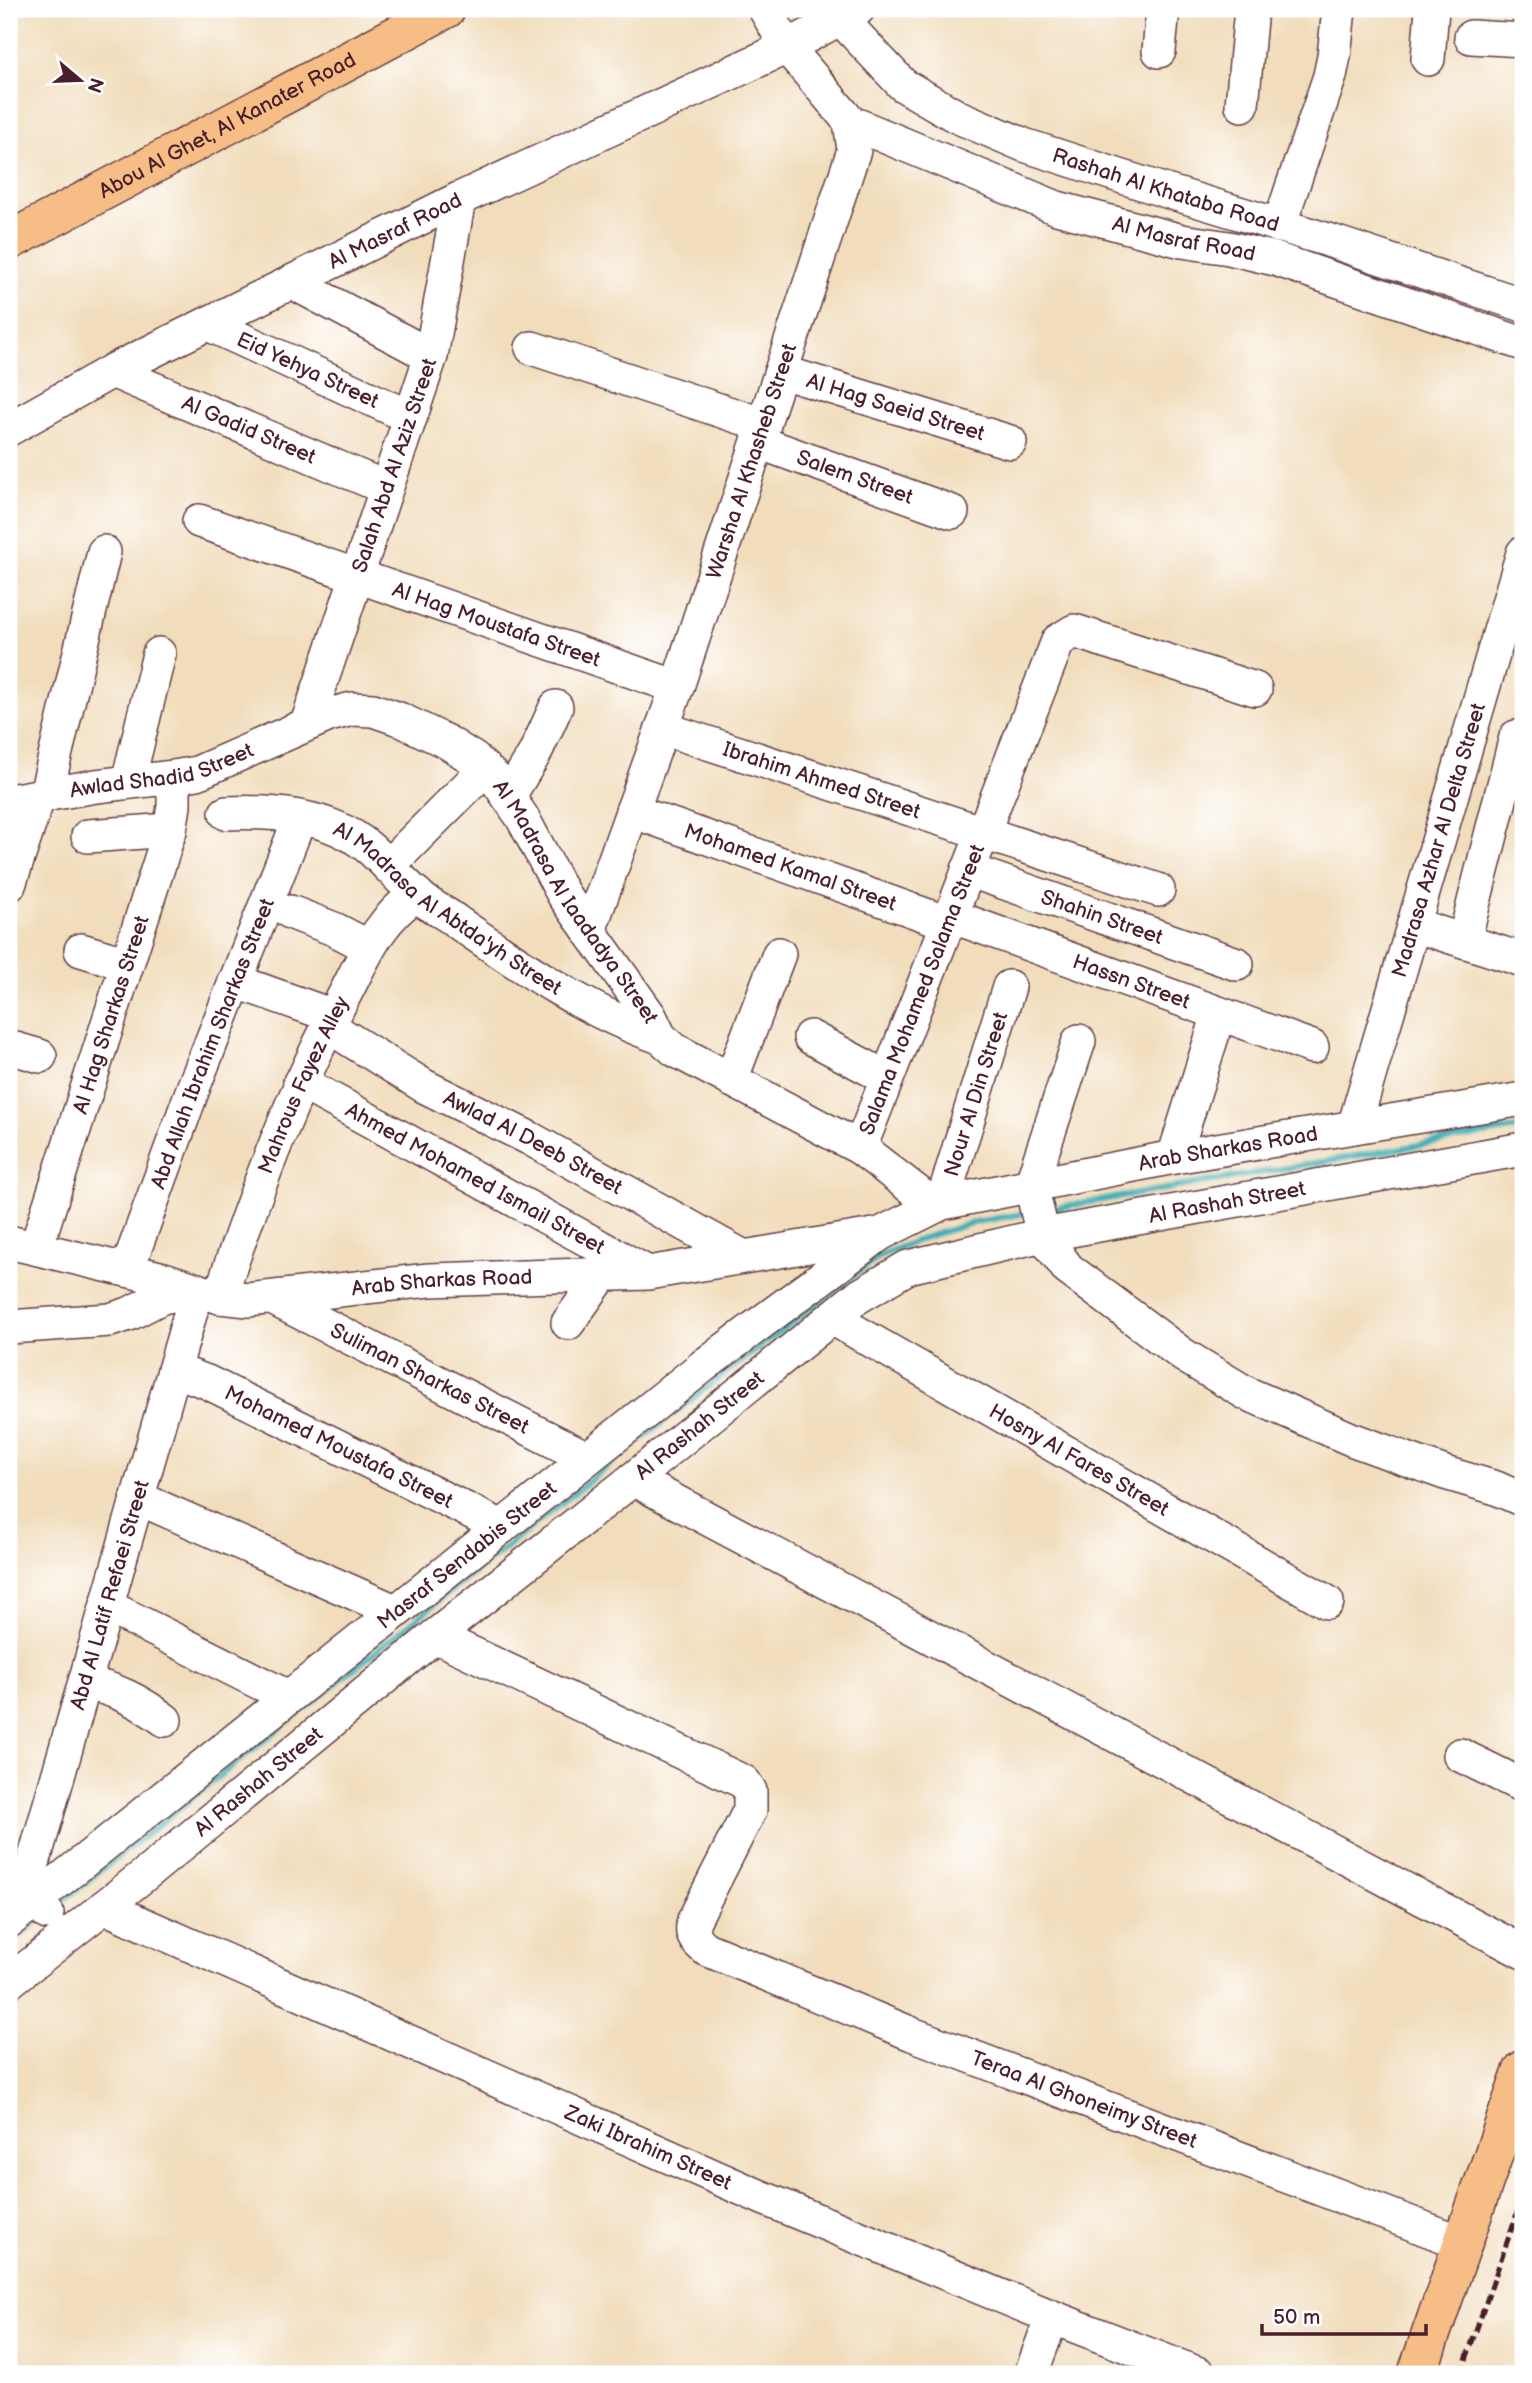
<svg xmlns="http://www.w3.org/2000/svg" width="1532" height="2383" viewBox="0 0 1532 2383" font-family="'Balsamiq Sans',sans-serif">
<rect width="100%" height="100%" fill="#fff"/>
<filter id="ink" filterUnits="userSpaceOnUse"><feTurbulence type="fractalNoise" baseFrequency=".0143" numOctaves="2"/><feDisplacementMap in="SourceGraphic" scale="14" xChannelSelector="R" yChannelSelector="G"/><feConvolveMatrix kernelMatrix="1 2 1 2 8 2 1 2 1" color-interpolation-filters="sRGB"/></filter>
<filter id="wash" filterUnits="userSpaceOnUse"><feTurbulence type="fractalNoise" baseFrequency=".00686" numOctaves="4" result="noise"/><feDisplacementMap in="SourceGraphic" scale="28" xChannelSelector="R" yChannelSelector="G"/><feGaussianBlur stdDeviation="1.57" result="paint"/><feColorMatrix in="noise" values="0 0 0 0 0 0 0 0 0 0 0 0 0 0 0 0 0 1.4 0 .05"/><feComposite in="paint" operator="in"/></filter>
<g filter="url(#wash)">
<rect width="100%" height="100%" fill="#f1ddbc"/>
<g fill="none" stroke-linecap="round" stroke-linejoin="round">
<g stroke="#3eafb7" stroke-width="6">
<polyline points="1045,1210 1523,1127"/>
<polyline points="54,1908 702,1391 881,1255 923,1238 975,1222 1028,1213"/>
<polyline points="9,1944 40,1919"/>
</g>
</g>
</g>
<g filter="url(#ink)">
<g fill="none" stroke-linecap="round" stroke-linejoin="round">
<defs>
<g id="minor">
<path id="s1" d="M840,18L903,85L956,116L1024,145L1166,191L1328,240L1523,305"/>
<polyline points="1471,37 1523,40"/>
<polyline points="1159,51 1163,9"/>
<polyline points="1428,59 1432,9"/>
<polyline points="1242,105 1251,9"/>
<path id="s2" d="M850,122L1057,208L1182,241L1229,248L1275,259L1523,344"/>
<polyline points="1279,226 1330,76 1334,56 1339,9"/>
<polyline points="292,282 431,356"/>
<path id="s3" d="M208,324L410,417"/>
<polyline points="532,348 764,425"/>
<path id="s4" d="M112,371L386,488"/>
<path id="s5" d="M782,372L1010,442"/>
<path id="s6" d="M9,429L112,371L459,199L787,47L858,9"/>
<path id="s7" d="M758,442L952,512"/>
<path id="s8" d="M199,521L677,687"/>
<path id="s9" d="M307,724L431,356L459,199"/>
<path id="s10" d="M662,728L1158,890"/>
<polyline points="128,782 159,654"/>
<polyline points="46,794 104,552"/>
<polyline points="509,796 535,753 556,707"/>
<path id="s11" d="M9,801L96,786L174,777L197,773L329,715L352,709L373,710L399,719L447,742L474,759L495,778L522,817L563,894L650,1016L660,1037L675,1050L860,1148L935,1206"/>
<path id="s12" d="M632,811L948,923"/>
<path id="s13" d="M226,813C274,811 329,815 368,847C388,864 405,886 426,902C436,909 447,914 457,922C521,966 586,1012 660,1037"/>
<polyline points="88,836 170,830"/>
<polyline points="389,865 485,769"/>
<path id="s14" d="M968,870L1237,964"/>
<polyline points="9,885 39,795"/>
<polyline points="290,912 334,929 369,947"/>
<path id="s15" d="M951,916L1312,1047"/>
<polyline points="1414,925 1523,960"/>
<path id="s16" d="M589,931L677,687L854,150L850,122L787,47L765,9"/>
<polyline points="1464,941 1516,737"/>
<polyline points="81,950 127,964"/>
<polyline points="235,981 333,1016"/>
<path id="s17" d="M328,1026L424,1086L529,1138L742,1256"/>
<polyline points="810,1037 887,1078"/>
<polyline points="1079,1041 1031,1186 1043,1235 1068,1269 1183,1355 1246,1393 1351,1439 1445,1473 1496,1488 1523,1500"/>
<polyline points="9,1047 40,1056"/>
<polyline points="731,1080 779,954"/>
<path id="s18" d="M300,1082L646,1272"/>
<path id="s19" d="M1354,1127L1523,553"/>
<path id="s20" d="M860,1148L1058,641L1074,631L1255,689"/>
<polyline points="1174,1157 1219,1014"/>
<path id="s21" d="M942,1203L1009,987"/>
<path d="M9,1242L164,1279L197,1290L30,1874C30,1891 37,1900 47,1913"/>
<path id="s22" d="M36,1248L170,830L174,806V777"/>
<path id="s23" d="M127,1270L194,1086L300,818"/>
<path id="s24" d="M220,1297C255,1192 294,1089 346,992C366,953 380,919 417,894"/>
<path id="s25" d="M272,1298L587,1458"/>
<path id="s26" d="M832,1318L1327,1602"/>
<polyline points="568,1323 602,1275"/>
<path id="s27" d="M9,1327L110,1320L129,1314L162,1297L197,1290L220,1297L248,1300L429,1280L648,1273L874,1235"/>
<path id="s28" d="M174,1370L207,1382L502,1527"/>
<polyline points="633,1479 1523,1952"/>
<polyline points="138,1498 395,1611"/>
<polyline points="107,1606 288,1697"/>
<path id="s29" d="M435,1636L744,1782L750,1791V1810L694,1920C690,1934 695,1941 706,1949L912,2034L1463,2243"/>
<path d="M85,1683C116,1689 139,1701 165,1720"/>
<polyline points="1460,1755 1523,1786"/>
<path id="s30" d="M104,1907L763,2198L1052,2317L1199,2374"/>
<path id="s31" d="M9,1921L703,1366L880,1234L942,1203L1174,1157L1523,1099"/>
<path id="s32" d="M9,1982L152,1869L435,1636L633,1479L856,1298L908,1267L1043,1235L1523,1149"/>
<polyline points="1031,2374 1052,2317"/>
</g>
<g id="major">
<path id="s33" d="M9,241L446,9"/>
<polyline points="1417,2374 1523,2070"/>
</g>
</defs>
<use href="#minor" stroke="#633c41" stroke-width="36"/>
<use href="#major" stroke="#633c41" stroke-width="41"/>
<use href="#minor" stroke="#fff" stroke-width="33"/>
<use href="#major" stroke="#f6be86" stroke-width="38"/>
<polyline stroke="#4a1f2b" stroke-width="5" stroke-dasharray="10 5" stroke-linecap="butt" points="1461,2374 1523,2196"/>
</g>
</g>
<g text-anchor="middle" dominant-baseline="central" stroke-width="5" stroke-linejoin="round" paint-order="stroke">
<g font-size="21" fill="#4a1f2b" stroke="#fff">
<text stroke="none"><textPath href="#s33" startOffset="247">Abou Al Ghet, Al Kanater Road</textPath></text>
<text stroke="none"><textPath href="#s1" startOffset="376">Rashah Al Khataba Road</textPath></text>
<text stroke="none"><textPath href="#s6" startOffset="434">Al Masraf Road</textPath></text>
<text stroke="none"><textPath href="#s2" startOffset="355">Al Masraf Road</textPath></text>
<text stroke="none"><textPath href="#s3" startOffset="110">Eid Yehya Street</textPath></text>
<text stroke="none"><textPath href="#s5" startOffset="119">Al Hag Saeid Street</textPath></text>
<text stroke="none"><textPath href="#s4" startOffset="149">Al Gadid Street</textPath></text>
<text stroke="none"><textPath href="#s16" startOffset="497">Warsha Al Khasheb Street</textPath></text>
<text stroke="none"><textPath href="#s9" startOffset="273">Salah Abd Al Aziz Street</textPath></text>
<text stroke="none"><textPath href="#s7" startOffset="103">Salem Street</textPath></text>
<text stroke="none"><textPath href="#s8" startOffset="315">Al Hag Moustafa Street</textPath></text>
<text stroke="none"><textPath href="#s11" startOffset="156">Awlad Shadid Street</textPath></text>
<text stroke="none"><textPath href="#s10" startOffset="168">Ibrahim Ahmed Street</textPath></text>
<text stroke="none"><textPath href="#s19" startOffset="299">Madrasa Azhar Al Delta Street</textPath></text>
<text stroke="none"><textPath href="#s12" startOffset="168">Mohamed Kamal Street</textPath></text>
<text stroke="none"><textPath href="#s11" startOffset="668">Al Madrasa Al Iaadadya Street</textPath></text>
<text stroke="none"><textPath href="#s13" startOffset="250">Al Madrasa Al Abtda'yh Street</textPath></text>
<text stroke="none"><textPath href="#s14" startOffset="142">Shahin Street</textPath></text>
<text stroke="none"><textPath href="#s15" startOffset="192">Hassn Street</textPath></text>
<text stroke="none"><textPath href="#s20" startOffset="170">Salama Mohamed Salama Street</textPath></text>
<text stroke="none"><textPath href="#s22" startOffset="245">Al Hag Sharkas Street</textPath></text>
<text stroke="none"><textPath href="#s23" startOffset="242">Abd Allah Ibrahim Sharkas Street</textPath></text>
<text stroke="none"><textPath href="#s24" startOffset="228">Mahrous Fayez Alley</textPath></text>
<text stroke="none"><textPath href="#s21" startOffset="114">Nour Al Din Street</textPath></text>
<text stroke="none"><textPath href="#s17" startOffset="236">Awlad Al Deeb Street</textPath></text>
<text stroke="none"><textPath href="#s31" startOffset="1470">Arab Sharkas Road</textPath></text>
<text stroke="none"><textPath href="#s18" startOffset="200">Ahmed Mohamed Ismail Street</textPath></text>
<text stroke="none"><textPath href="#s32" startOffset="1475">Al Rashah Street</textPath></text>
<text stroke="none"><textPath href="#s27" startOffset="441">Arab Sharkas Road</textPath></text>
<text stroke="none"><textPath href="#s25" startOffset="177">Suliman Sharkas Street</textPath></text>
<text stroke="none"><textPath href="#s32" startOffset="887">Al Rashah Street</textPath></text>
<text stroke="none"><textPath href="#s28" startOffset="182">Mohamed Moustafa Street</textPath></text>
<text stroke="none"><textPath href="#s26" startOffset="285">Hosny Al Fares Street</textPath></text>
<text stroke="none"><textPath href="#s31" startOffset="586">Masraf Sendabis Street</textPath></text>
<text transform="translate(110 1595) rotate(-74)">Abd Al Latif Refaei Street</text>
<text stroke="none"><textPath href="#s32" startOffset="320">Al Rashah Street</textPath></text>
<text stroke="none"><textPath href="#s29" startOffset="936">Teraa Al Ghoneimy Street</textPath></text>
<text stroke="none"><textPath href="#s30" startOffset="595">Zaki Ibrahim Street</textPath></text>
</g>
</g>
<rect width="1532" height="2383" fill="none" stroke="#fff" stroke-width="35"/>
<g transform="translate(80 80) rotate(109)" stroke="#ffffff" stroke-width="5" paint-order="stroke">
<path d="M0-5L12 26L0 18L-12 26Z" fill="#4a1f2b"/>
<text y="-10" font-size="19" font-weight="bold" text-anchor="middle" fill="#4a1f2b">N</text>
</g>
<path d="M1262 2324v10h164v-10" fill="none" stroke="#4a1f2b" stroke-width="3.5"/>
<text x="1273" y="2324" font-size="21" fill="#4a1f2b" stroke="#ffffff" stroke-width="5" paint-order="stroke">50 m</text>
</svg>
